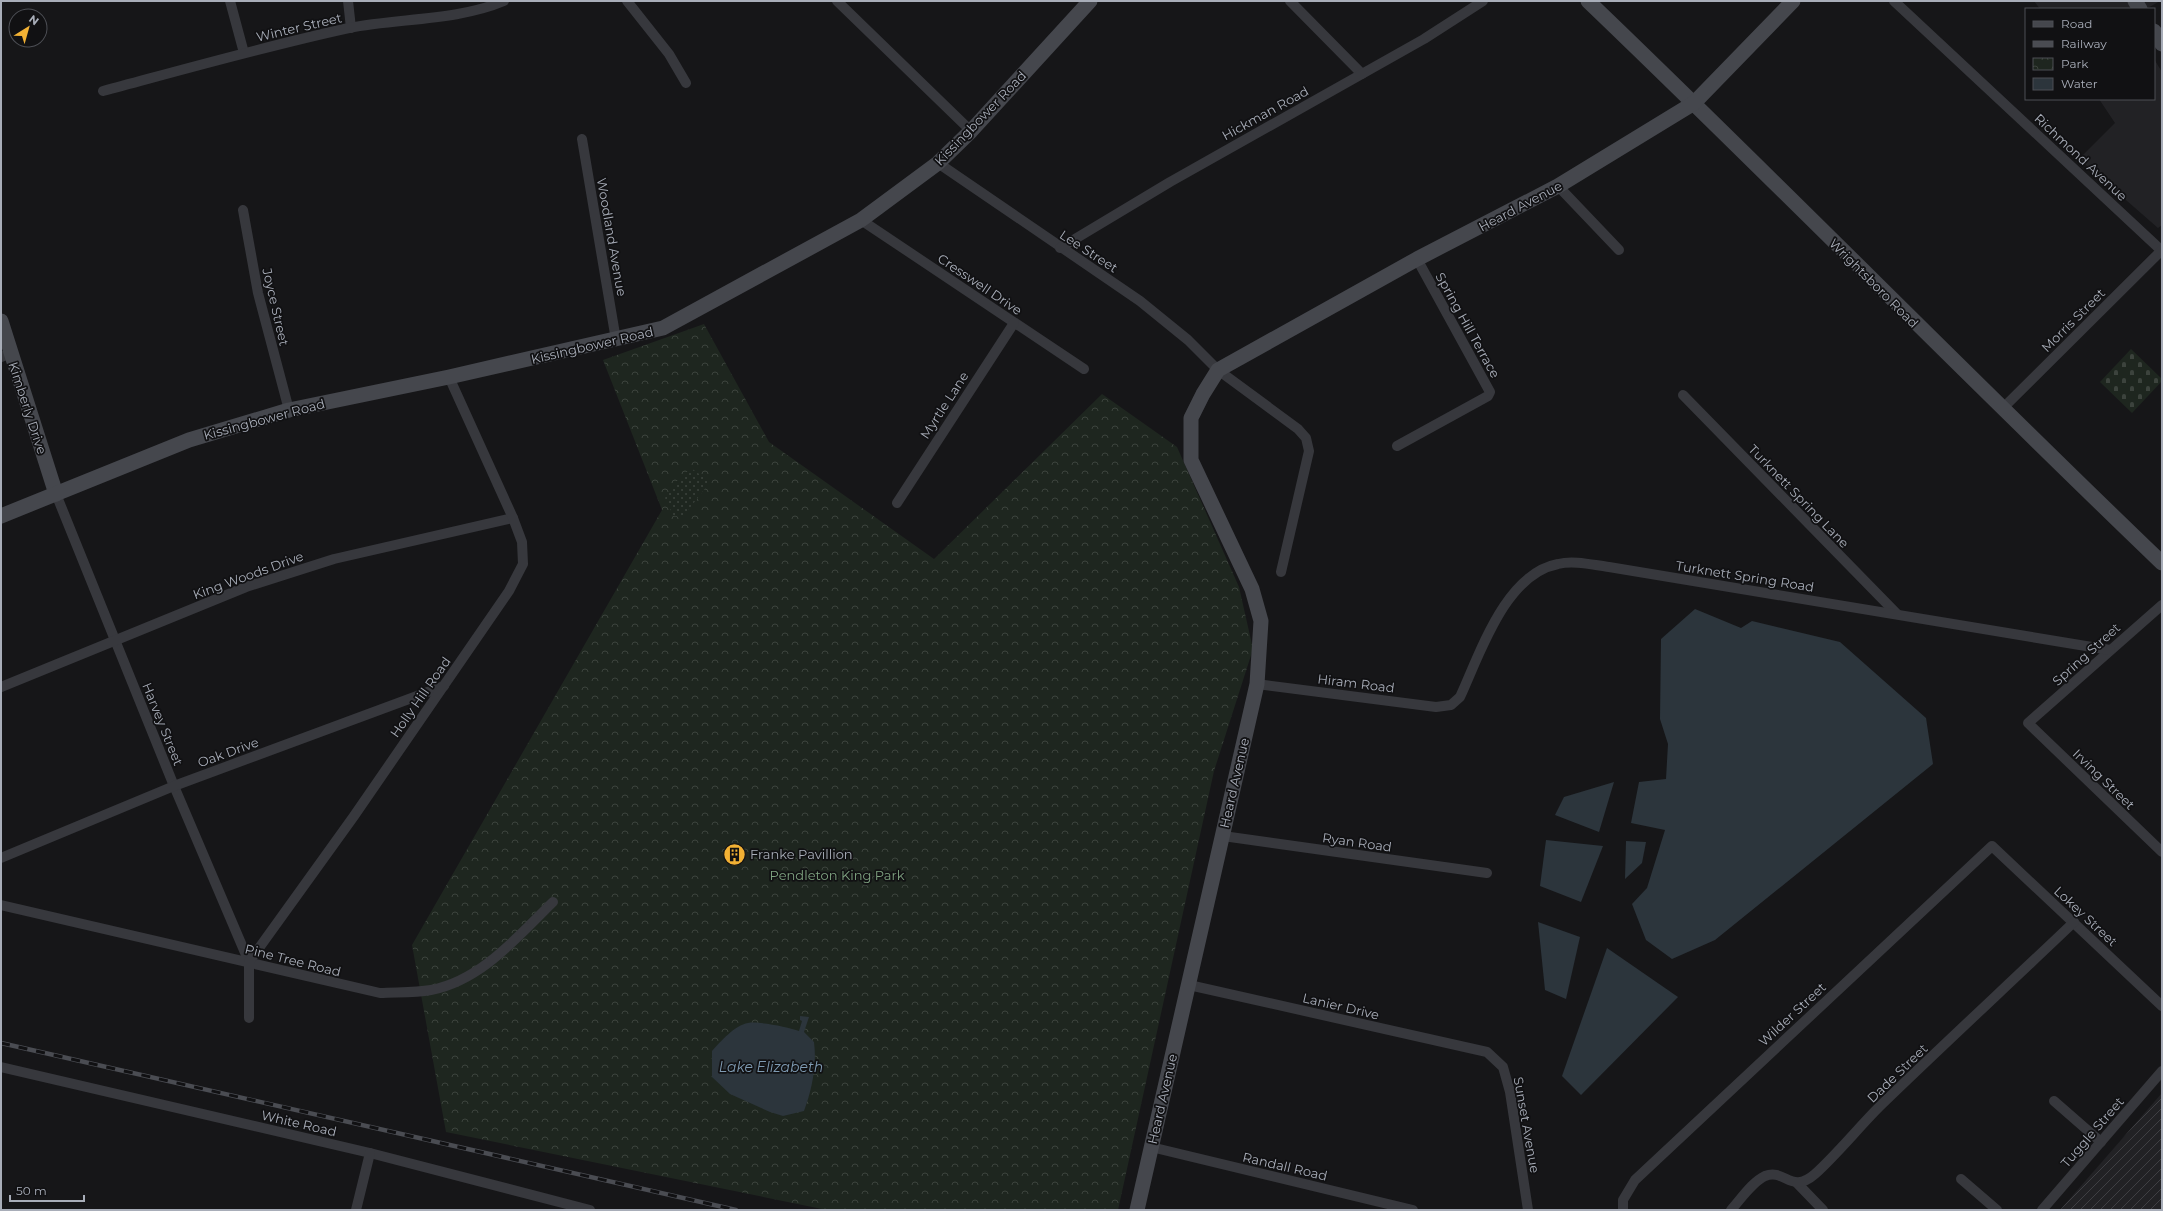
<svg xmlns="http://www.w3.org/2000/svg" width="2163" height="1211" viewBox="0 0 2163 1211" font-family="Montserrat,sans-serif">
<defs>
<pattern id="industrial-furrows" width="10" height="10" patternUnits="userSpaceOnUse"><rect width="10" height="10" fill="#222225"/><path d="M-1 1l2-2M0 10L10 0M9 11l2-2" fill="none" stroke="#3f3f43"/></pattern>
<pattern id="cemetery-stones" width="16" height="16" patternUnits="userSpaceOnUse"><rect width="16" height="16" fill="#1e261f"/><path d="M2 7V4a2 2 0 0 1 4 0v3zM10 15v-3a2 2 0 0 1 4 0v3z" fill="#3c433d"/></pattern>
<pattern id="park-crowns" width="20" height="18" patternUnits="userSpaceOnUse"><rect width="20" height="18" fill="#1e261f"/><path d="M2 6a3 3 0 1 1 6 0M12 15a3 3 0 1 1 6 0" fill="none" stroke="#3c433d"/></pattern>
<pattern id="garden-dots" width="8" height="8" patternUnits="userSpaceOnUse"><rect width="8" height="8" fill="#1e261f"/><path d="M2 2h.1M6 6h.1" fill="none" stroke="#3c433d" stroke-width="1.8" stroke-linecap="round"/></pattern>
</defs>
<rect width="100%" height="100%" fill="#161618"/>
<g fill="#222225">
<polygon points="2034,1 2160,1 2146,9 2040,9"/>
<polygon points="2154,59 2162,72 2162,225 2158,228 2079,159 2115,123 2099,99 2154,99"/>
</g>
<polygon fill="url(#industrial-furrows)" points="2162,1093 2162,1210 2060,1210"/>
<polygon fill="url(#cemetery-stones)" points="2131,349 2162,379 2162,381 2132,413 2100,382"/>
<polygon fill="url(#park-crowns)" points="704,324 769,442 934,559 1102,394 1177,447 1239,587 1253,649 1214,771 1118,1210 827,1210 446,1132 412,945 662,510 603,360"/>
<polygon fill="url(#garden-dots)" points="691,468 710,482 682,518 673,515 665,498 674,484"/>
<g fill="#2c353c">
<polygon points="1695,609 1741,628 1752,621 1840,642 1926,718 1933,764 1715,940 1672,959 1646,940 1632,904 1647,888 1665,830 1631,823 1639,782 1666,779 1668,744 1660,719 1661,639"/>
<polygon points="1614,782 1599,832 1555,815 1564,797"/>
<polygon points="1546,840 1603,846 1581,902 1540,886"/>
<polygon points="1626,841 1646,842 1642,863 1625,879"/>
<polygon points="1538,922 1580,937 1566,999 1545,990"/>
<polygon points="1607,948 1678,997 1581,1095 1562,1076"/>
<path d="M800,1016L809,1017L804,1032L814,1042C817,1065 812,1090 804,1111L783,1116L770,1112L730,1094L712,1077V1051C720,1042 735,1025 748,1023C758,1021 789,1027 799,1031L802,1021L800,1020Z"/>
</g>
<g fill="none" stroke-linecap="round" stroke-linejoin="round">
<g stroke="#37383d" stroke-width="10">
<polyline points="230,1 244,53"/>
<polyline points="348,1 351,28"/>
<polyline points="627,1 669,54 686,83"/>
<polyline points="837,1 971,131"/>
<polyline points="1290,1 1362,74"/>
<polyline points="1894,1 2162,251"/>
<path d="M103,91C185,69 266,46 349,28C399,18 457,21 504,1"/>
<polyline points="582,139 616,340"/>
<polyline points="938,163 1140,301 1188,340 1218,370 1298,429 1306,438 1309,451 1281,572"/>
<polyline points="1558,186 1619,250"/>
<polyline points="243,210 258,293 289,410"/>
<polyline points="861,220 1084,369"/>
<polyline points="1060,248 1170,182 1424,39 1483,1"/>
<polyline points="1,357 11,353"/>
<polyline points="1683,395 1897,614"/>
<polyline points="2002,409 2162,250"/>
<polyline points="1397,446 1488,396 1490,392 1417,259"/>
<polyline points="56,494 174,786 249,962"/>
<polyline points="897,503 1014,323"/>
<polyline points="2162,605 2028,723 2162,852"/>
<path d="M1257,684L1436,707L1451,705L1460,697C1480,654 1505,574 1558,564C1574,560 1593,565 1609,567L2110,650"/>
<polyline points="1,687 246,587 334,559 513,518"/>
<polyline points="1223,836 1487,873"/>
<polyline points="1,858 174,786 444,686"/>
<path d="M1,905L380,993C397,992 414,993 431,990C482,980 518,936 553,902"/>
<polyline points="1189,985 1487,1052 1503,1067 1510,1092 1528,1210"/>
<polyline points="249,1018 249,962 354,816 509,591 523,564 522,542 513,518 449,377"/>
<polyline points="1,1067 370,1153 590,1210"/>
<polyline points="2054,1101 2101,1142"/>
<polyline points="1151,1147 1413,1210"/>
<polyline points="1961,1179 1997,1210"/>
<polyline points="1797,1183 1823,1210"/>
<polyline points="356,1210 370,1153"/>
<polyline points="1623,1210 1623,1200 1635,1180 1992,846 2162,1006"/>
<path d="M1731,1210C1741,1199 1752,1182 1765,1176C1785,1168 1791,1195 1815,1174C1838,1153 1858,1128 1880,1106C1944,1044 2009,984 2074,922"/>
<polyline points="2042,1210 2162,1071"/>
</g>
<g stroke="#45474d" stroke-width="15">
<path d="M1588,1C1781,186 1969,378 2162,563"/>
<polyline points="2135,1 2140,9"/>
<polyline points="2154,31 2162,44"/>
<polyline points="1,321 56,494"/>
<polyline points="1,516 189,440 289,410 449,377 663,328 861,220 938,163 971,131 1090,1"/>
<polyline points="1137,1210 1257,684 1261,621 1252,589 1191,460 1191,418 1203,394 1218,370 1417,259 1558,186 1694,103 1793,1"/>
</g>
<defs>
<polyline id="rail" points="1,1043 736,1210"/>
</defs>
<use href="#rail" stroke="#4a4c52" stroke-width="4.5"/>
<use href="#rail" stroke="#111113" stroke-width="3" stroke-dasharray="9" stroke-linecap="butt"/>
</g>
<defs>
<symbol id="building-disc" viewBox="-11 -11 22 22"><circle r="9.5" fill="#f2b134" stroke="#111113"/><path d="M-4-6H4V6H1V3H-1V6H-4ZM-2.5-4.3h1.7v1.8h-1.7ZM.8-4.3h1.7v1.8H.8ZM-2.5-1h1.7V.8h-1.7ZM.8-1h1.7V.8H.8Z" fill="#111"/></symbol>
</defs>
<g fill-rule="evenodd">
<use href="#building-disc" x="722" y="842" width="25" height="25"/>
</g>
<g text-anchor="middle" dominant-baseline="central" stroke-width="3.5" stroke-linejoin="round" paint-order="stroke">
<g font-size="13" fill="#a8adb8" stroke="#111113">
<text transform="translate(299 27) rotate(-13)">Winter Street</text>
<text transform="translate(1265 113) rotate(-29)">Hickman Road</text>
<text transform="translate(980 118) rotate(-46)">Kissingbower Road</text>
<text transform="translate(2081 157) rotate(43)">Richmond Avenue</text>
<text transform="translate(1520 206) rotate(-28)">Heard Avenue</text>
<text transform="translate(612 237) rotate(80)">Woodland Avenue</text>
<text transform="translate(1089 251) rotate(33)">Lee Street</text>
<text transform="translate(1874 283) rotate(45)">Wrightsboro Road</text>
<text transform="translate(980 284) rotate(34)">Cresswell Drive</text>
<text transform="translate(276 307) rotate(77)">Joyce Street</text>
<text transform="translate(2073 320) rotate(-45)">Morris Street</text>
<text transform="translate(1468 325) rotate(61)">Spring Hill Terrace</text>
<text transform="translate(592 345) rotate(-13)">Kissingbower Road</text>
<text transform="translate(944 405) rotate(-57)">Myrtle Lane</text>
<text transform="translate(28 408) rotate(72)">Kimberly Drive</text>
<text transform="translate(264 419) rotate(-15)">Kissingbower Road</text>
<text transform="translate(1799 496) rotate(46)">Turknett Spring Lane</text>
<text transform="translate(248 575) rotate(-20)">King Woods Drive</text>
<text transform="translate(1745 576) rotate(9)">Turknett Spring Road</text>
<text transform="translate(2086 654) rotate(-42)">Spring Street</text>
<text transform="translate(1356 683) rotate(7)">Hiram Road</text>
<text transform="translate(420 697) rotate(-55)">Holly Hill Road</text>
<text transform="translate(163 724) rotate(68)">Harvey Street</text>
<text transform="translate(228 752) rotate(-20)">Oak Drive</text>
<text transform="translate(2104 779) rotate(44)">Irving Street</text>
<text transform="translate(1234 783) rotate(-77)">Heard Avenue</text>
<text transform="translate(1357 842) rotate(8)">Ryan Road</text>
<text transform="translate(2086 916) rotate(43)">Lokey Street</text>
<text transform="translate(293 960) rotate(14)">Pine Tree Road</text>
<text transform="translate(1341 1006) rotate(13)">Lanier Drive</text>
<text transform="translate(1792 1014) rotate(-43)">Wilder Street</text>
<text transform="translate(1897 1073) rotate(-44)">Dade Street</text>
<text transform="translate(1162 1099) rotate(-77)">Heard Avenue</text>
<text transform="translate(299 1123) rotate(13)">White Road</text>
<text transform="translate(1527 1125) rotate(80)">Sunset Avenue</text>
<text transform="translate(2092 1132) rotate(-49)">Tuggle Street</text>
<text transform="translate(1285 1166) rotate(13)">Randall Road</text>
</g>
<g font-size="13" fill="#a8adb8" stroke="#111113" text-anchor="start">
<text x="750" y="854">Franke Pavillion</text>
</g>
<g font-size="13" fill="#7fa381" stroke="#111113">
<text x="837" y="875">Pendleton King Park</text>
</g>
<g font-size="14" font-style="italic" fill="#7f9bb3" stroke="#111113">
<text x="771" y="1067">Lake Elizabeth</text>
</g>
</g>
<rect width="2163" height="1211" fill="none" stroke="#a8adb8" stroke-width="4"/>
<rect x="2025" y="8" width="130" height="92" fill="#111113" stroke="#4d4f55"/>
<rect x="2033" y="21" width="20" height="6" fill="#45474d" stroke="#4d4f55"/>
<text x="2061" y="28" font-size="12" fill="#a8adb8">Road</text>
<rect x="2033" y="41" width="20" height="6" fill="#4a4c52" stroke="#4d4f55"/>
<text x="2061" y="48" font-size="12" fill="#a8adb8">Railway</text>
<rect x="2033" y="58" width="20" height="12" fill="url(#park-crowns)" stroke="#4d4f55"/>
<text x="2061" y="68" font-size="12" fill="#a8adb8">Park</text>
<rect x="2033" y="78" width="20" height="12" fill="#2c353c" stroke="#4d4f55"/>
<text x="2061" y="88" font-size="12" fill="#a8adb8">Water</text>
<g transform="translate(28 28) rotate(37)"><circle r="19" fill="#111113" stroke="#4d4f55"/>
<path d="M0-3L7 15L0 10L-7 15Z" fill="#f2b134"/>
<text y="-6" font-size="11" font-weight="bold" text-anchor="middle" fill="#a8adb8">N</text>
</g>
<path d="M10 1195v6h74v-6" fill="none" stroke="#a8adb8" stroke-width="2"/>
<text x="16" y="1195" font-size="12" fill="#a8adb8" stroke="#111113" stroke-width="3" paint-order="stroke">50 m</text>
</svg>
